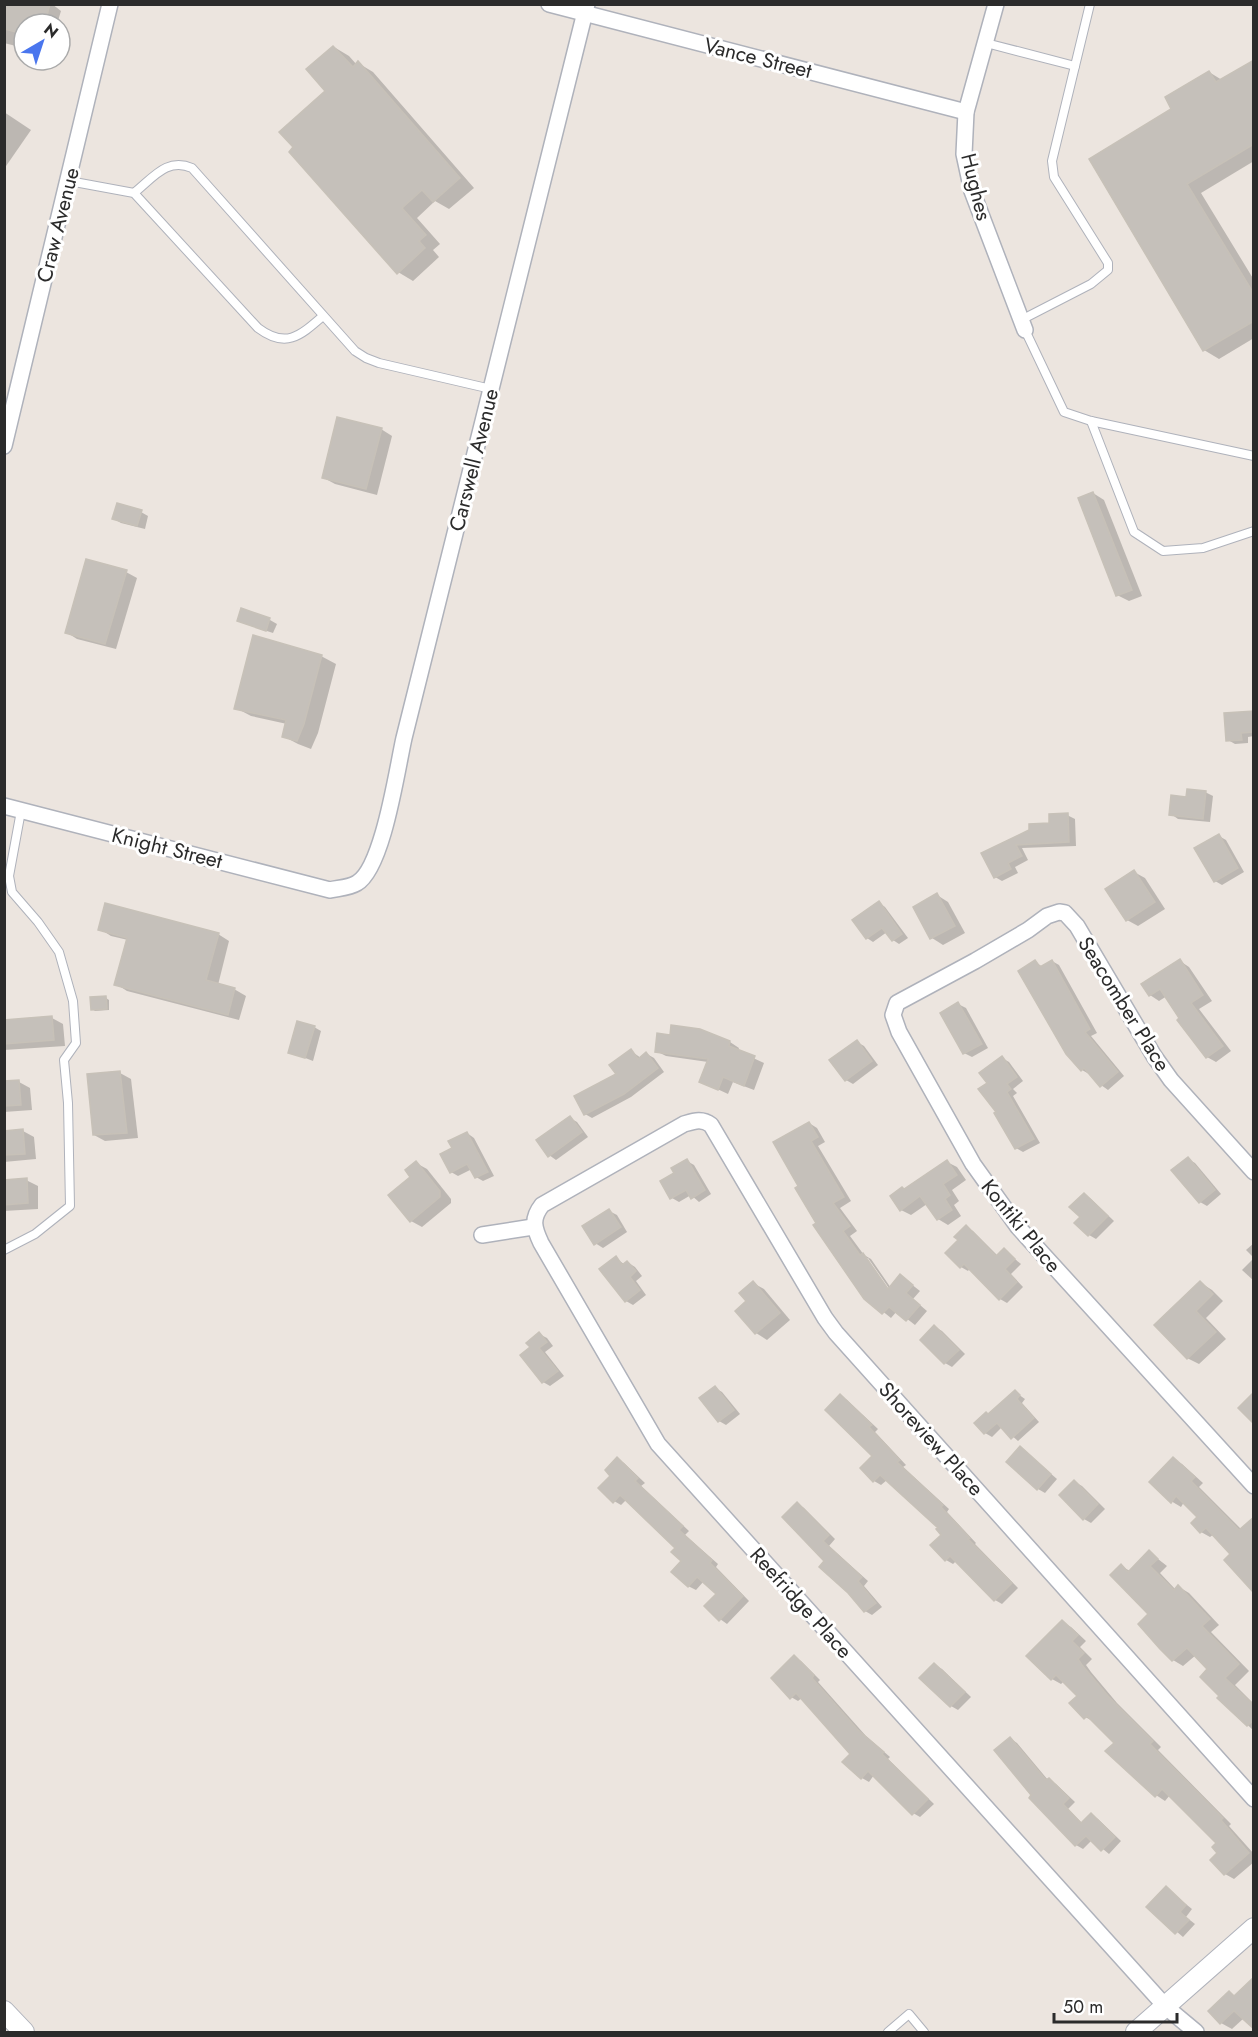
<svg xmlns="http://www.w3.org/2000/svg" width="1258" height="2037" viewBox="0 0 1258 2037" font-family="Jost,sans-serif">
<rect width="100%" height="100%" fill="#ece5df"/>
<g fill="#0003" fill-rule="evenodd">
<polygon points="4,4 52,4 61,11 57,24 47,22 47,24 24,24 24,48 4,43"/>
<polygon points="334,47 349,56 357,65 358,63 373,72 474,188 449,209 435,201 417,218 440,244 433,250 439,257 413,281 398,272 327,91"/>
<polygon points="1254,62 1254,161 1201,193 1254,280 1254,338 1219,359 1204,350 1173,109 1209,72 1222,80"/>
<polygon points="4,112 31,130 4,169"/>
<polygon points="381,429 392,436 377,495 335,484 324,478"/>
<polygon points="1093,493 1104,500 1142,596 1129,601 1117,595"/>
<polygon points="141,512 148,516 145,529 121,523 114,519"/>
<polygon points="126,572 137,578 116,649 77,639 66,632"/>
<polygon points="270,620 277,624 273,633 246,624"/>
<polygon points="321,656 336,664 318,733 311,749 298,744 283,736 287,724 251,716 236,708"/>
<polygon points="1254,713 1254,736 1248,737 1248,743 1235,744 1228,740"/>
<polygon points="1205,792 1213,796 1210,822 1178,819 1171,814 1188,798"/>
<polygon points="1067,815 1075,819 1076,846 1022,848 1028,860 1015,867 1018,873 1002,881 995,877 983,853 1051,824"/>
<polygon points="1219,836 1226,840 1244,872 1222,885 1215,881"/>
<polygon points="1134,872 1145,878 1165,909 1138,926 1127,920"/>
<polygon points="937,895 948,902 965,933 943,945 932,938 915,907"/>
<polygon points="879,903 885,907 908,938 899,944 893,940 887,932 873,942 867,938"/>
<polygon points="100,929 218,934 229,941 218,985 234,989 246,996 239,1020 127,991 116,984 128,940 111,936"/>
<polygon points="1052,961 1059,965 1097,1033 1091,1036 1124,1076 1108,1090 1101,1085 1090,1073 1089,1074 1082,1070 1035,962 1043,967"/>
<polygon points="1180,961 1189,967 1212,1001 1199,1009 1231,1051 1216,1062 1207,1057 1167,996 1159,1001 1150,995"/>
<polygon points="106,998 109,1000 109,1010 95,1011 92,1009"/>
<polygon points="958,1004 966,1008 988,1048 972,1057 964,1053 942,1013"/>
<polygon points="52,1018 63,1024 65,1046 4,1050 4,1021"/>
<polygon points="314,1027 321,1031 313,1061 290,1052"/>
<polygon points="730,1042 739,1048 738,1051 764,1063 754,1090 733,1082 728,1094 700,1081 708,1062 666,1056 656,1051"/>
<polygon points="857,1042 864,1046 878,1065 853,1084 846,1080"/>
<polygon points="631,1051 641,1058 647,1054 654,1058 664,1072 631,1097 592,1118 585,1114 618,1074"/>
<polygon points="1002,1058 1009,1062 1023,1081 1013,1089 1017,1093 1013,1096 1040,1143 1023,1152 1016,1148 989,1083"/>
<polygon points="120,1073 131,1079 138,1138 105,1141 94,1135"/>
<polygon points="19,1082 30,1088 32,1110 4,1112 4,1083"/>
<polygon points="570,1118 577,1122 588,1137 556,1160 549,1155"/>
<path d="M809,1123L817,1128L825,1142L818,1146L851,1201L840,1208L857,1231L850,1236L864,1255L871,1259L891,1288L901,1276L920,1291L913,1299L927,1311L915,1325L897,1311L891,1318L866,1298L818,1223L800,1186ZM865,1258H868L893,1294L891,1296Z"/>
<polygon points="23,1131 34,1137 36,1159 4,1162 4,1132"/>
<polygon points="467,1133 474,1138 494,1176 483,1181 476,1177 472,1169 458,1176 451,1172 454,1148"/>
<polygon points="1188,1159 1195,1163 1221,1194 1207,1206 1200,1202"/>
<polygon points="687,1161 694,1165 711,1194 699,1202 691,1195 679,1202 672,1198 662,1182 676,1173"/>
<polygon points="947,1162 957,1167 966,1180 952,1190 959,1201 954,1205 961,1216 948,1225 938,1219 927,1204 911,1215 901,1210 905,1190"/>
<polygon points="416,1163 427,1169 451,1199 451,1203 422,1227 411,1221 412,1177"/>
<polygon points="26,1180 38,1186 38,1209 4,1211 4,1182"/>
<polygon points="1084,1194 1091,1199 1114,1221 1096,1239 1089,1235 1082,1217"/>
<polygon points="609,1211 617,1215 627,1232 603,1248 595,1243"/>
<polygon points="966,1227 973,1231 998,1256 1004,1250 1021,1264 1011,1274 1023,1287 1007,1303 1000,1299 970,1268 968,1271 961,1267 960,1240"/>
<polygon points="1254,1243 1254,1258 1246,1250"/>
<polygon points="616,1258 625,1265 627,1262 635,1267 642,1276 636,1281 646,1295 633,1305 626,1301"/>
<polygon points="1254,1258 1254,1281 1242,1270"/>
<polygon points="753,1283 764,1289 790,1320 767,1340 756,1333 748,1301"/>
<polygon points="1201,1283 1212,1290 1223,1301 1206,1318 1226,1339 1199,1364 1187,1358"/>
<polygon points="935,1327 942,1331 965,1354 952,1367 945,1363"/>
<polygon points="539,1334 547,1338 553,1346 545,1352 564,1376 550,1386 543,1382 522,1355 532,1347"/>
<polygon points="715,1388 722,1392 740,1414 726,1425 719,1421"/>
<polygon points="1015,1392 1025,1399 1022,1403 1039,1422 1018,1441 1002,1427 992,1437 985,1433 976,1423 989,1415"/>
<polygon points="840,1396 847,1400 878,1429 875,1432 906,1465 903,1467 949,1509 947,1512 976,1543 975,1544 1018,1588 1002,1604 995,1600 956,1561 953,1564 946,1560 943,1535 940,1528 887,1480 881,1485 874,1481 862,1468 875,1456"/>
<polygon points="1021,1448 1057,1479 1045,1493 1038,1489"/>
<polygon points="617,1459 624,1463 645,1483 641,1486 689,1531 685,1535 718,1564 716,1567 749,1601 727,1624 720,1619 718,1594 704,1581 696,1590 688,1586 683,1561 677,1548 626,1500 621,1505 614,1501 612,1476"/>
<polygon points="1173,1459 1182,1464 1203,1483 1199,1487 1242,1530 1232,1554 1214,1534 1210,1537 1201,1532 1199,1517 1184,1502 1181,1507 1171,1501"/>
<polygon points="1074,1482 1082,1486 1105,1509 1091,1523 1084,1519"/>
<polygon points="798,1504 804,1508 835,1539 829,1546 868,1581 864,1586 882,1607 872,1615 865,1611 826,1561"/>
<polygon points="1149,1552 1167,1566 1160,1573 1176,1590 1179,1587 1189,1593 1219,1625 1211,1632 1249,1671 1235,1685 1254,1704 1254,1731 1219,1698 1221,1696 1209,1669 1196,1655 1183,1666 1173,1660 1140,1624 1150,1614 1121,1566 1130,1571"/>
<polygon points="1062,1622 1071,1627 1086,1641 1080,1647 1092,1659 1086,1665 1091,1672 1117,1703 1161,1747 1158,1750 1231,1824 1229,1826 1254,1854 1254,1862 1234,1879 1225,1874 1219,1844 1170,1795 1165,1801 1156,1795 1116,1743 1095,1722 1085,1717 1079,1696 1064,1681 1061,1684 1052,1679 1028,1656"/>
<polygon points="794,1657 801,1661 820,1680 818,1682 866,1736 890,1757 888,1759 934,1804 920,1817 913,1813 874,1775 869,1782 862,1778 852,1754 803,1697 798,1701 791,1697"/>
<polygon points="934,1665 942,1669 971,1697 958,1710 951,1706"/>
<polygon points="1011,1739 1017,1743 1048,1780 1056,1784 1075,1802 1068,1809 1083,1824 1092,1815 1098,1819 1121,1841 1109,1854 1092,1840 1083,1849 1076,1845 1031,1798 1033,1796"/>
<polygon points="1166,1888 1192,1909 1186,1917 1195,1924 1183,1937 1148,1907"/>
<polygon points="1229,1993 1236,1996 1244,2018 1232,2029 1221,2023"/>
</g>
<g fill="#c5c0ba" stroke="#c7c1b8" stroke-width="1.5">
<polygon points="4,4 50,4 46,19 36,17 34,24 24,24 24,34 4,29"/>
<polygon points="333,46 353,67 358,61 460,178 433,202 422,190 402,208 426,235 419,241 425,248 397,274 289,152 293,147 279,132 325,91 306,69"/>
<polygon points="1254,60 1254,144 1187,184 1254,294 1254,321 1203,351 1089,159 1171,109 1165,97 1209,71 1216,82"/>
<polygon points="337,417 382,428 366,489 322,478"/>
<polygon points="1093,492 1132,590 1116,596 1078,498"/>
<polygon points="117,503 142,510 137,526 112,519"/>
<polygon points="86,559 127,570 105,644 65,633"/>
<polygon points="241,608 270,618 266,631 237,621"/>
<polygon points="253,635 322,655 304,724 297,741 282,737 286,720 234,709"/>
<polygon points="1254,711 1254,732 1241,733 1242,740 1226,741 1224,713"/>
<polygon points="1187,789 1206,791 1203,819 1169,815 1171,795 1186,797"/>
<polygon points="1068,813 1069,842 1016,845 1022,856 1008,863 1011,869 994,878 981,853 1029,830 1029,824 1049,823 1049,814"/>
<polygon points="1219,834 1238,868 1214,882 1194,848"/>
<polygon points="1134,870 1155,902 1126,921 1105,889"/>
<polygon points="937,893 955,926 930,939 913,907"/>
<polygon points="879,901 902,934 892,941 882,928 866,939 852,920"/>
<polygon points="105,903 219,933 206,980 235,988 228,1015 114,985 127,938 98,930"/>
<polygon points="1180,959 1203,995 1191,1003 1223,1046 1206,1058 1177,1020 1179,1018 1160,989 1149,996 1141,984"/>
<polygon points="1035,960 1040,967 1052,960 1090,1029 1085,1032 1118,1072 1100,1087 1084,1068 1081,1071 1066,1054 1018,971"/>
<polygon points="106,996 107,1009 91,1010 90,997"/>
<polygon points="958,1002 982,1044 963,1054 940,1013"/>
<polygon points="52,1016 54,1040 4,1044 4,1020"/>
<polygon points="297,1021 315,1026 305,1058 288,1053"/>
<polygon points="671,1025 700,1029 730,1041 729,1046 755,1056 744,1086 723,1077 718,1090 699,1082 708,1059 655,1052 657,1033 670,1035"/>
<polygon points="857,1040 872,1061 845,1081 829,1060"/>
<polygon points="631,1049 638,1059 646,1052 658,1068 624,1094 584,1115 574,1096 616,1074 609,1065"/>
<polygon points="1002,1056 1017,1077 1007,1084 1011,1089 1007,1092 1034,1139 1015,1149 994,1113 996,1112 978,1089 987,1083 979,1073"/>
<polygon points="120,1071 127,1133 93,1135 87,1074"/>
<polygon points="19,1080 21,1105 4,1106 4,1081"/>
<polygon points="570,1116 582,1132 548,1157 536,1140"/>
<polygon points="809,1122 818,1137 811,1141 844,1197 833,1203 850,1226 843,1231 860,1255 863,1253 888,1289 900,1274 913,1285 906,1293 920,1305 906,1321 889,1307 882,1314 864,1299 813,1225 816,1223 795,1188 798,1186 773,1142"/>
<polygon points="23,1129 25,1154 4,1155 4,1131"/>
<polygon points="467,1132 488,1172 475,1178 467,1164 450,1173 440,1154 452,1148 448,1141"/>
<polygon points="1188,1157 1215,1190 1199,1203 1171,1170"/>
<polygon points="687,1159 705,1190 691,1199 686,1190 670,1199 660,1181 674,1173 671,1168"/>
<polygon points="947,1160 957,1175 943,1184 950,1195 945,1199 952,1210 937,1220 920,1196 900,1211 890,1196 902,1187 904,1189"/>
<polygon points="416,1161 440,1191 440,1197 410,1222 388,1195 410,1177 405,1170"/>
<polygon points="27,1178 28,1203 4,1205 4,1180"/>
<polygon points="1084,1193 1108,1216 1088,1236 1074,1223 1080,1217 1069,1207"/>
<polygon points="609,1209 621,1227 594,1245 582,1226"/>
<polygon points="966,1225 996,1256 1004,1248 1015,1259 1005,1269 1017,1282 999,1300 964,1264 960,1268 945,1253 958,1240 954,1237"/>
<polygon points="616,1256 622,1265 627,1261 636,1271 630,1277 640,1290 625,1302 599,1269"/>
<polygon points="753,1281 780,1313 755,1334 735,1311 746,1301 739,1293"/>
<polygon points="1200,1281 1213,1294 1196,1311 1216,1332 1187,1359 1154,1325"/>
<polygon points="934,1325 959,1350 944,1364 920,1340"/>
<polygon points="539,1332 547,1342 539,1348 558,1371 542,1383 520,1355 530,1347 526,1343"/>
<polygon points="715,1386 734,1410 718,1422 699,1398"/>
<polygon points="1015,1390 1020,1395 1017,1399 1034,1418 1011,1439 997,1423 984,1434 974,1423 986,1412 988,1414"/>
<polygon points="1254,1392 1254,1424 1238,1408"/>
<polygon points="840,1394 872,1425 869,1427 900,1460 897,1462 943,1505 941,1507 970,1538 968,1539 1012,1583 994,1601 950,1556 945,1561 930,1545 941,1535 936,1529 938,1528 880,1475 873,1482 860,1468 872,1456 825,1410"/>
<polygon points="1020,1446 1051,1474 1037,1490 1006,1462"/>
<polygon points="617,1457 638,1478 635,1481 683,1526 679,1530 712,1560 710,1563 743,1596 719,1621 704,1606 716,1594 697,1577 688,1587 671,1572 681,1561 671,1552 675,1548 620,1495 613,1503 598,1488 610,1476 605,1470"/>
<polygon points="1173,1457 1195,1477 1191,1481 1239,1530 1254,1517 1254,1593 1224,1560 1230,1554 1206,1528 1200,1533 1191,1523 1197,1517 1176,1496 1171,1503 1149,1482"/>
<polygon points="1074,1480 1098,1504 1083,1520 1059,1495"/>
<polygon points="797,1502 829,1535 823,1541 862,1577 858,1581 876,1603 864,1612 848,1593 819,1567 824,1561 782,1517"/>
<polygon points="1149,1550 1158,1559 1150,1566 1174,1590 1178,1585 1210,1619 1202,1626 1239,1664 1225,1678 1254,1705 1254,1720 1247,1726 1217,1698 1219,1696 1200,1677 1207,1669 1187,1648 1172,1661 1160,1649 1138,1624 1148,1614 1110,1575 1121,1564 1128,1572"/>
<polygon points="1062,1620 1078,1635 1072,1641 1084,1653 1078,1659 1082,1665 1108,1696 1153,1741 1150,1744 1223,1818 1221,1820 1249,1853 1224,1875 1210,1860 1217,1853 1212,1847 1216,1843 1162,1789 1155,1797 1105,1751 1114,1743 1087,1716 1084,1719 1069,1703 1077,1696 1056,1675 1051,1680 1026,1656"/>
<polygon points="794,1655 814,1675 812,1678 858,1730 884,1752 882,1754 928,1799 912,1815 868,1771 861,1779 842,1762 850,1754 796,1693 790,1699 771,1678"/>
<polygon points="934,1663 965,1692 950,1707 919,1678"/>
<polygon points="1010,1737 1046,1780 1049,1778 1069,1798 1063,1804 1081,1823 1091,1813 1115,1837 1101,1851 1086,1836 1075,1846 1029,1798 1031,1795 994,1750"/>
<polygon points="1166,1886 1186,1905 1180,1912 1189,1920 1175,1934 1146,1907"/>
<polygon points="1254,1977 1254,2029 1234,2011 1220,2024 1208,2011 1229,1991 1234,1996"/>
</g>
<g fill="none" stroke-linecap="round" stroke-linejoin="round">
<defs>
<g id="service">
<polyline points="986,43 1075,66"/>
<path d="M69,181L134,193L258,328C286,349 300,336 323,316"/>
<path d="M134,193C153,178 167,157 192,168L355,351L366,358L379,363L491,389"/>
<polyline points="1021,320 1091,284 1108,270 1108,263 1054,177 1052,161 1090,4"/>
<polyline points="1025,330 1064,412 1091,421 1254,456"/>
<polyline points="1091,421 1134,532 1163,551 1203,548 1254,531"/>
<polyline points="4,1250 35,1234 70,1206 68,1103 64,1060 76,1043 73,1001 59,952 38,922 12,892 9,876 21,811"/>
<polyline points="888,2032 909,2014 924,2032"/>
</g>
<g id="minor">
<polyline points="549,4 966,112"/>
<polyline points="996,4 966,112 964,154 972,191 1025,330"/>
<polyline points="4,446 110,4"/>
<path d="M4,806L330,890C338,888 349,888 357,883C383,868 397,769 404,738L587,4"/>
<polyline points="1254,1172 1171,1080 1154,1056 1077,926 1065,913 1059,912 1047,916 1028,930 975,961 897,1003 893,1015 899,1032 973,1164 1018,1227 1254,1486"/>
<polyline points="482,1235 533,1227"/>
<path d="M1196,2032L1166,2007L658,1444L541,1243C534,1228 531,1219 542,1205L684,1124C694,1121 702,1118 711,1125L825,1318L836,1333L1254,1799"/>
</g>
<g id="tertiary">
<polyline points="4,2011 24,2032"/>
<polyline points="1136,2032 1254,1928"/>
</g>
</defs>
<use href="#service" stroke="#afb2bb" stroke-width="10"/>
<use href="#minor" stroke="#afb2bb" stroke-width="18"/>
<use href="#tertiary" stroke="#afb2bb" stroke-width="22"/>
<use href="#service" stroke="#fff" stroke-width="8"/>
<use href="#minor" stroke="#fff" stroke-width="15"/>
<use href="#tertiary" stroke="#fff" stroke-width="20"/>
</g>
<g text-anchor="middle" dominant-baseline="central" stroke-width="6" stroke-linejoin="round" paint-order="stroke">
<g font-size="21" fill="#2b2b2b" stroke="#fff">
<text transform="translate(758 58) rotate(14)">Vance Street</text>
<text transform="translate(976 187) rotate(76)">Hughes</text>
<text transform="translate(58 225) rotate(-76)">Craw Avenue</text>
<text transform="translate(474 460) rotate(-76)">Carswell Avenue</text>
<text transform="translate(167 848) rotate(14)">Knight Street</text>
<text transform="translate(1124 1004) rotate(58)">Seacomber Place</text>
<text transform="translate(1021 1226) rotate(51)">Kontiki Place</text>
<text transform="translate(931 1439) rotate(48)">Shoreview Place</text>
<text transform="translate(801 1603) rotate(48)">Reefridge Place</text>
</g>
</g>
<rect width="1258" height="2037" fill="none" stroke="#2b2b2b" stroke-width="12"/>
<g transform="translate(42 42) rotate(39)"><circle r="28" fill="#ffffff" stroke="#aaaaaa" stroke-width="1.5"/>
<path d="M0-4.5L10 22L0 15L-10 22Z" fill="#4a76ee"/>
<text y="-9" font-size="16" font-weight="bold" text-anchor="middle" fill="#2b2b2b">N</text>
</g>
<path d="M1054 2013v9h123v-9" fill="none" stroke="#2b2b2b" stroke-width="3"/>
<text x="1063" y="2013" font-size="18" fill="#2b2b2b" stroke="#ffffff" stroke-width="4.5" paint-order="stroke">50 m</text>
</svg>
